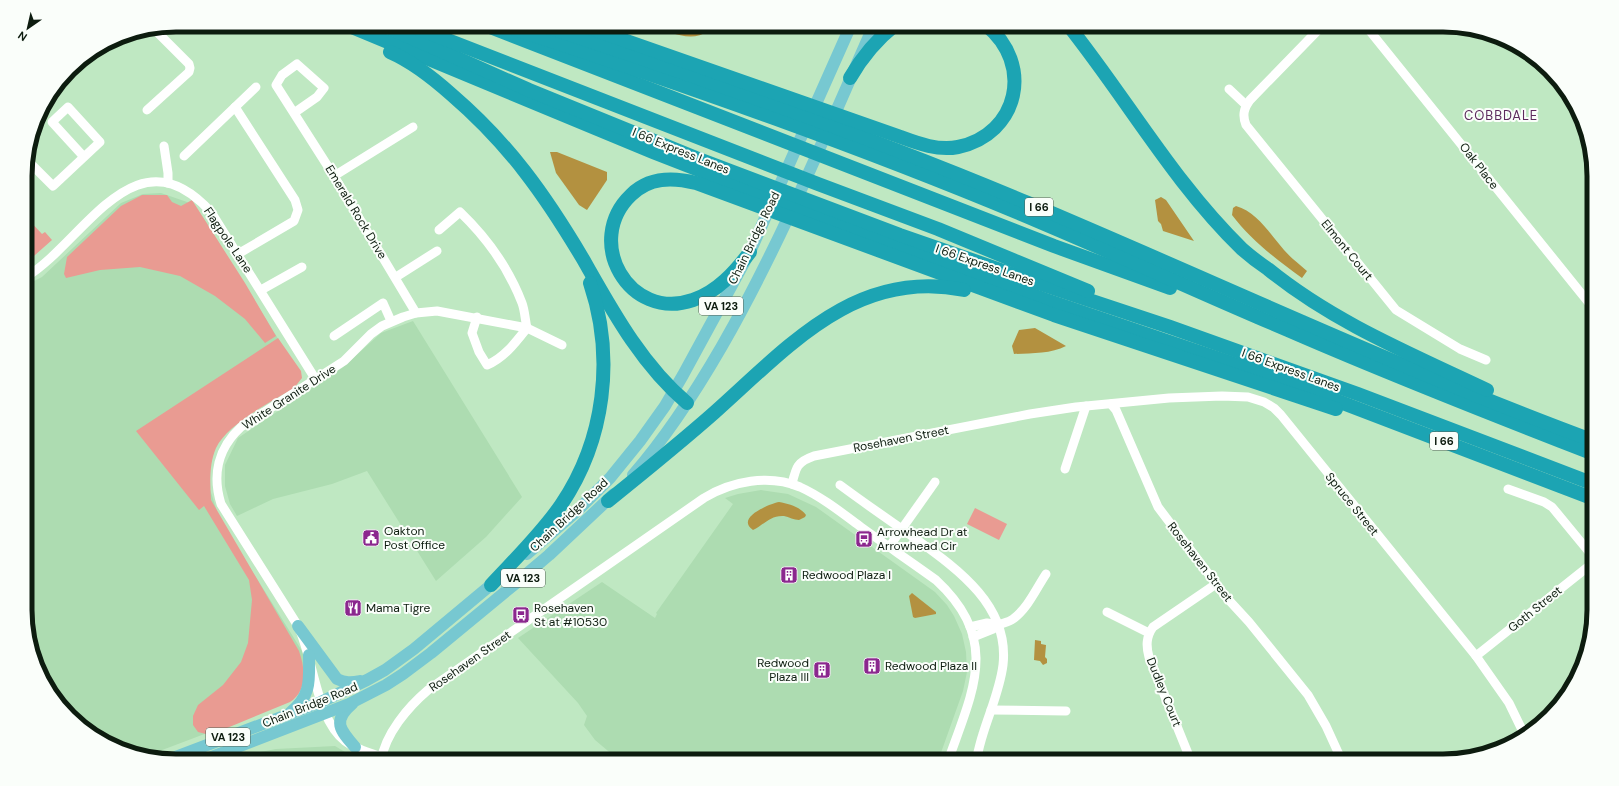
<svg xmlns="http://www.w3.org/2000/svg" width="1619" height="786" viewBox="0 0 1619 786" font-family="'DM Sans',sans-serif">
<rect width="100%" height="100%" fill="#bfe8c2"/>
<g fill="#addcb1">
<polygon points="161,193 187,202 203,217 298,371 225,429 212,453 208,483 219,518 312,667 265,711 149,755 110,745 56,702 36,667 26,630 26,285 42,277 121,203 143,194"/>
<polygon points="413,321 522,497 486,537 436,581 367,471 332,484 273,499 237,516 230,504 225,486 225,465 238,438 342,368 381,333"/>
<polygon points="761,490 788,494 816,507 935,592 947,605 954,616 962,634 966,652 967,672 963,691 938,761 620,761 595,740 584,725 587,716 578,703 518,638 602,582 655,618 657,614 656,613 733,504 725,498 738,494"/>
<polygon points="335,746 360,761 230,761 245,755 276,749"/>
</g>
<g fill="#e99b92">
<polygon points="142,195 167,195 172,202 181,206 192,200 245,283 276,336 265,343 245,319 215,296 180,276 140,267 100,270 66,278 64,274 67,257 121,206"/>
<polygon points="25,216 42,234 45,232 52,240 26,263"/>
<path d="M278,338L301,371L302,378L294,388C271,402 227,424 216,448C209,464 210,483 211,500L299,651C305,668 308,691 290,702L210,735L198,732L193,725V716L198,705L223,685L241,662L248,643L252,600L249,580L204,506L199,510L136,431Z"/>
<polygon points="975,508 1007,524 999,540 967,524"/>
</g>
<g fill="#b39140">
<path d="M650,25H708V31C691,44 668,31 650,25Z"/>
<polygon points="550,152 557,152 607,172 607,180 587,210 579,205 556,173"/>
<polygon points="1161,197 1166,200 1194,241 1163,231 1161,224 1158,221 1155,200"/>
<path d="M1236,206C1257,212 1270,234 1284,250C1291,258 1299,264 1307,271L1302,278C1277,260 1251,240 1232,215L1233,208Z"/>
<path d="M1035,328L1066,346C1051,354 1031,353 1014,354L1012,346L1019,330Z"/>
<path d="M779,502C789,504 799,506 806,515L805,517L799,520C794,520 789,517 784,516C770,515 764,525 753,530C735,518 769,504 779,502Z"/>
<polygon points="912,593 936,612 936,614 915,618 913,617 909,596"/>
<polygon points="1035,640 1041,641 1041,644 1046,645 1045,657 1047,659 1047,663 1043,665 1040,661 1034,660"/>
</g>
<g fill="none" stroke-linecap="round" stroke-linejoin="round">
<g stroke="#fff" stroke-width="9">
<path d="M1323,25L1250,100C1244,108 1242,115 1246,125L1396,310L1460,349L1486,360"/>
<polyline points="1365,25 1593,308"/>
<polyline points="1229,89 1246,105"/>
<polyline points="235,107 295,200 298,210 294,221 238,254"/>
<polyline points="147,110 189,72 190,68 189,64 154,29"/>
<polyline points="294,113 317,97 324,88 297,64 282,75 276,85 334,176 416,313"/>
<polyline points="164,146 168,173 168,183"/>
<polyline points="184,156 256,87"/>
<polyline points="27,160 53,186 100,142 68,107 52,122 84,157"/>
<polyline points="334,176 413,127"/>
<path d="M439,230L460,212C486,237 509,269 522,303C525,311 525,320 527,328C516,342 504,358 487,365L479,352L472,333L477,317"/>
<path d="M26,277C85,241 135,128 211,212L316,380"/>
<polyline points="396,277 437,251"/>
<polyline points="261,290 302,267"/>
<polyline points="334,336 383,303 391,321"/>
<polyline points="1111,404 1116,410 1158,507 1226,597 1249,622 1308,695 1326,726 1342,761"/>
<polyline points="1065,469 1086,406"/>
<path d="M792,484C796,467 797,462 814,456L1030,414L1076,407L1169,398L1222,396L1248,397L1264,402L1274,408L1281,415L1476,656L1509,703L1525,736"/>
<path d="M840,485C863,502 886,518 909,534C953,566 1010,603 1003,665C1000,689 990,711 983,734C980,743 978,752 976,761"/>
<polyline points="1508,489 1544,502 1552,507 1594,558"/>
<polyline points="889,547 935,482"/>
<polyline points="1107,612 1149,633"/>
<path d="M998,625C1003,623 1009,622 1013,619C1028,608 1036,589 1046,574"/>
<polyline points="970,627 987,623 998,625 993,629 973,637"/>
<polyline points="1476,656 1594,562"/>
<polyline points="991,710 1066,711"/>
<path d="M382,757C369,753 356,749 345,741C316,719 314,659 298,626L221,504C212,475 218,448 241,427L344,361L371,334L382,326L403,317L416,313L437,311L527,328L562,345"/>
<path d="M381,761C385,734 408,707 428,690L704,498C732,481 769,474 800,487C822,497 842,513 861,527C886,545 911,562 936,580C1001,640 973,690 948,761"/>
<path d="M1191,761L1149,657C1146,646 1146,637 1153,627L1216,584"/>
</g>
<g stroke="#77c8d1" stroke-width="12">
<path d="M633,475C667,436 696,391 722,346C781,243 826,133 874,25"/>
<polyline points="527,554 577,511 610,478 640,441 665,406 683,375 750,252 851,25"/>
<path d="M298,626L337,679C345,683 351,683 360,681"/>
<path d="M352,704C332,721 340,730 355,747"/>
<path d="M291,712C312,695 309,679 309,655"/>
<polyline points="170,759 321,702 367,680 385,670 414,649 498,579"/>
<polyline points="201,761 349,704 386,685 403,674 431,653 516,583 549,555 614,494"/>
</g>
<g stroke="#1ca4b3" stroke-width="14">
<polyline points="347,25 653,152 843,226 1046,300 1293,384 1594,499"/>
<polyline points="383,25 529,90 696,158 900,235 1032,281 1170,327 1358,394 1594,484"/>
<polyline points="409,25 818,184 938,229 1088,291"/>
<polyline points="485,25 1054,246 1170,288"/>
<path d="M504,25C685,85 865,148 1040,222C1123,257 1205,295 1288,330C1389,374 1491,414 1594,454"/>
<path d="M542,25C706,79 869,136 1028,203C1216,282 1402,370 1594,441"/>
<path d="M581,25L898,136C917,143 937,151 958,147C1019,134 1034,64 986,25"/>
<path d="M1068,25C1127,99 1174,183 1242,249C1250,256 1259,263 1268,269C1333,322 1411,354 1487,390"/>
<path d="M390,52C413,62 433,78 452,95C509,144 545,195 583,259C612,310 641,364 687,403"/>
<path d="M850,78C862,57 876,40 895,25"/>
<path d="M750,252C735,272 717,292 693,300C629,322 583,241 631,195C649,177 672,177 696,183L1054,315L1336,409"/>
<path d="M608,501C644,472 680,443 715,412C788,347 856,268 964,290"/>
<path d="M491,585C515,559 541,534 561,505C605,440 615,357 590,283"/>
</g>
</g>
<defs>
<symbol id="civic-square" viewBox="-11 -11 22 22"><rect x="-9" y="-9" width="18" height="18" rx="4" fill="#8b278e" stroke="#fafefa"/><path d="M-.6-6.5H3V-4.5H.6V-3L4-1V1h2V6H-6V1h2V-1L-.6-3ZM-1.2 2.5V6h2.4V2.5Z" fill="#fff"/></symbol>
<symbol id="bus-square" viewBox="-11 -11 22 22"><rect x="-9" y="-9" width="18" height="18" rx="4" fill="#8b278e" stroke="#fafefa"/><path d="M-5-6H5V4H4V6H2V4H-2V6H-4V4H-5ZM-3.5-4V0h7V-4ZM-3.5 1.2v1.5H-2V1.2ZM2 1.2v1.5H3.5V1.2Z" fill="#fff"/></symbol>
<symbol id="building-square" viewBox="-11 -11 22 22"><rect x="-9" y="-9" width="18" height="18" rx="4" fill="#8b278e" stroke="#fafefa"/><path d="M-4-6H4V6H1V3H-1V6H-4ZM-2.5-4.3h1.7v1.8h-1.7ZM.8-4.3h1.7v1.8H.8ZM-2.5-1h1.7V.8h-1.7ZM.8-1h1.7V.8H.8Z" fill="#fff"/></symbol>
<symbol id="restaurant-square" viewBox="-11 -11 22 22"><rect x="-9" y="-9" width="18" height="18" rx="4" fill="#8b278e" stroke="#fafefa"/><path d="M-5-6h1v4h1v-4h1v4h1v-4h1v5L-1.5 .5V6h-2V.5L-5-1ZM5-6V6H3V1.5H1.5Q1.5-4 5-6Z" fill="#fff"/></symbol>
</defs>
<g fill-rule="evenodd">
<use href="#civic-square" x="361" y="528" width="20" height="20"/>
<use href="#bus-square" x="854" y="529" width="20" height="20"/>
<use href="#building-square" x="779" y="565" width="20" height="20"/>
<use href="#restaurant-square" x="343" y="598" width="20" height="20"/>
<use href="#bus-square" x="511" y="605" width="20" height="20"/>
<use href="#building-square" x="862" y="656" width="20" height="20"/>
<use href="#building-square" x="812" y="660" width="20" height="20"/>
</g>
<g text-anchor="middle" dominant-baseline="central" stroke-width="4" stroke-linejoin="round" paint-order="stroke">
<g fill="#fafefa" stroke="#546056" stroke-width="1">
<rect x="1025" y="198" width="28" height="18" rx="3"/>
<rect x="699" y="297" width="44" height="18" rx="3"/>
<rect x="1430" y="432" width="28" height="18" rx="3"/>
<rect x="501" y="569" width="44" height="18" rx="3"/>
<rect x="206" y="728" width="44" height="18" rx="3"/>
</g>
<g font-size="11" font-weight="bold" fill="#0d1c0f">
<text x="1039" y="207">I 66</text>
<text x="721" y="306">VA 123</text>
<text x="1444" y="441">I 66</text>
<text x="523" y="578">VA 123</text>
<text x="228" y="737">VA 123</text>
</g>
<g font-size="12" fill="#0d1c0f" stroke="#fafefa">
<text transform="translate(681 151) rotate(22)">I 66 Express Lanes</text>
<text transform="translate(1479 166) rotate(52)">Oak Place</text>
<text transform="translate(356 212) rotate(59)">Emerald Rock Drive</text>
<text transform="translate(754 238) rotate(-64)">Chain Bridge Road</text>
<text transform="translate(228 240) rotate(56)">Flagpole Lane</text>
<text transform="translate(1347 250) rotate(51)">Elmont Court</text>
<text transform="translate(985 265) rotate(19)">I 66 Express Lanes</text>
<text transform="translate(1291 370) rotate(20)">I 66 Express Lanes</text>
<text transform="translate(289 397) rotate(-33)">White Granite Drive</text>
<text transform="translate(901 439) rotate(-11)">Rosehaven Street</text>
<text transform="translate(1352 504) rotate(51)">Spruce Street</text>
<text transform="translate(569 515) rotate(-43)">Chain Bridge Road</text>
<text transform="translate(1200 562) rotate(52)">Rosehaven Street</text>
<text transform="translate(1535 609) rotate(-39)">Goth Street</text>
<text transform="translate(470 661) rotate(-35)">Rosehaven Street</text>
<text transform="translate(1164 692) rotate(68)">Dudley Court</text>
<text transform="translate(310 705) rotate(-22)">Chain Bridge Road</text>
</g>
<g font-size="12" fill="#0d1c0f" stroke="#fafefa" text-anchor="start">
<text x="384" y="531">Oakton<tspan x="384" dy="14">Post Office</tspan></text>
<text x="877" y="532">Arrowhead Dr at<tspan x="877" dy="14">Arrowhead Cir</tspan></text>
<text x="802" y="575">Redwood Plaza I</text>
<text x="366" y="608">Mama Tigre</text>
<text x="534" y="608">Rosehaven<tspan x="534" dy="14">St at #10530</tspan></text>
<text x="809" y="663" text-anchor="end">Redwood<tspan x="809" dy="14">Plaza III</tspan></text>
<text x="885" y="666">Redwood Plaza II</text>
</g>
<g font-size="13" letter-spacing="1" fill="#5c2b5d" stroke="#fafefa">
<text x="1501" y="115">COBBDALE</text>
</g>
</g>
<path d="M0 0H1619V786H0ZM176 32H1443A144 144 0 0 1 1587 176V610A144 144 0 0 1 1443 754H176A144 144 0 0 1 32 610V176A144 144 0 0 1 176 32Z" fill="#fafefa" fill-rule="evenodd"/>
<path fill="none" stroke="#0d1c0f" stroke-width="5" d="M176 32H1443A144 144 0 0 1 1587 176V610A144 144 0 0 1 1443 754H176A144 144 0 0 1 32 610V176A144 144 0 0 1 176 32Z"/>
<g transform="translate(28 28) rotate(214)" stroke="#fafefa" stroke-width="3" paint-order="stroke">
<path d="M0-3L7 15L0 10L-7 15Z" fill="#0d1c0f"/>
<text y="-6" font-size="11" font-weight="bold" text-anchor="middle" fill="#0d1c0f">N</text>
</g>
</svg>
